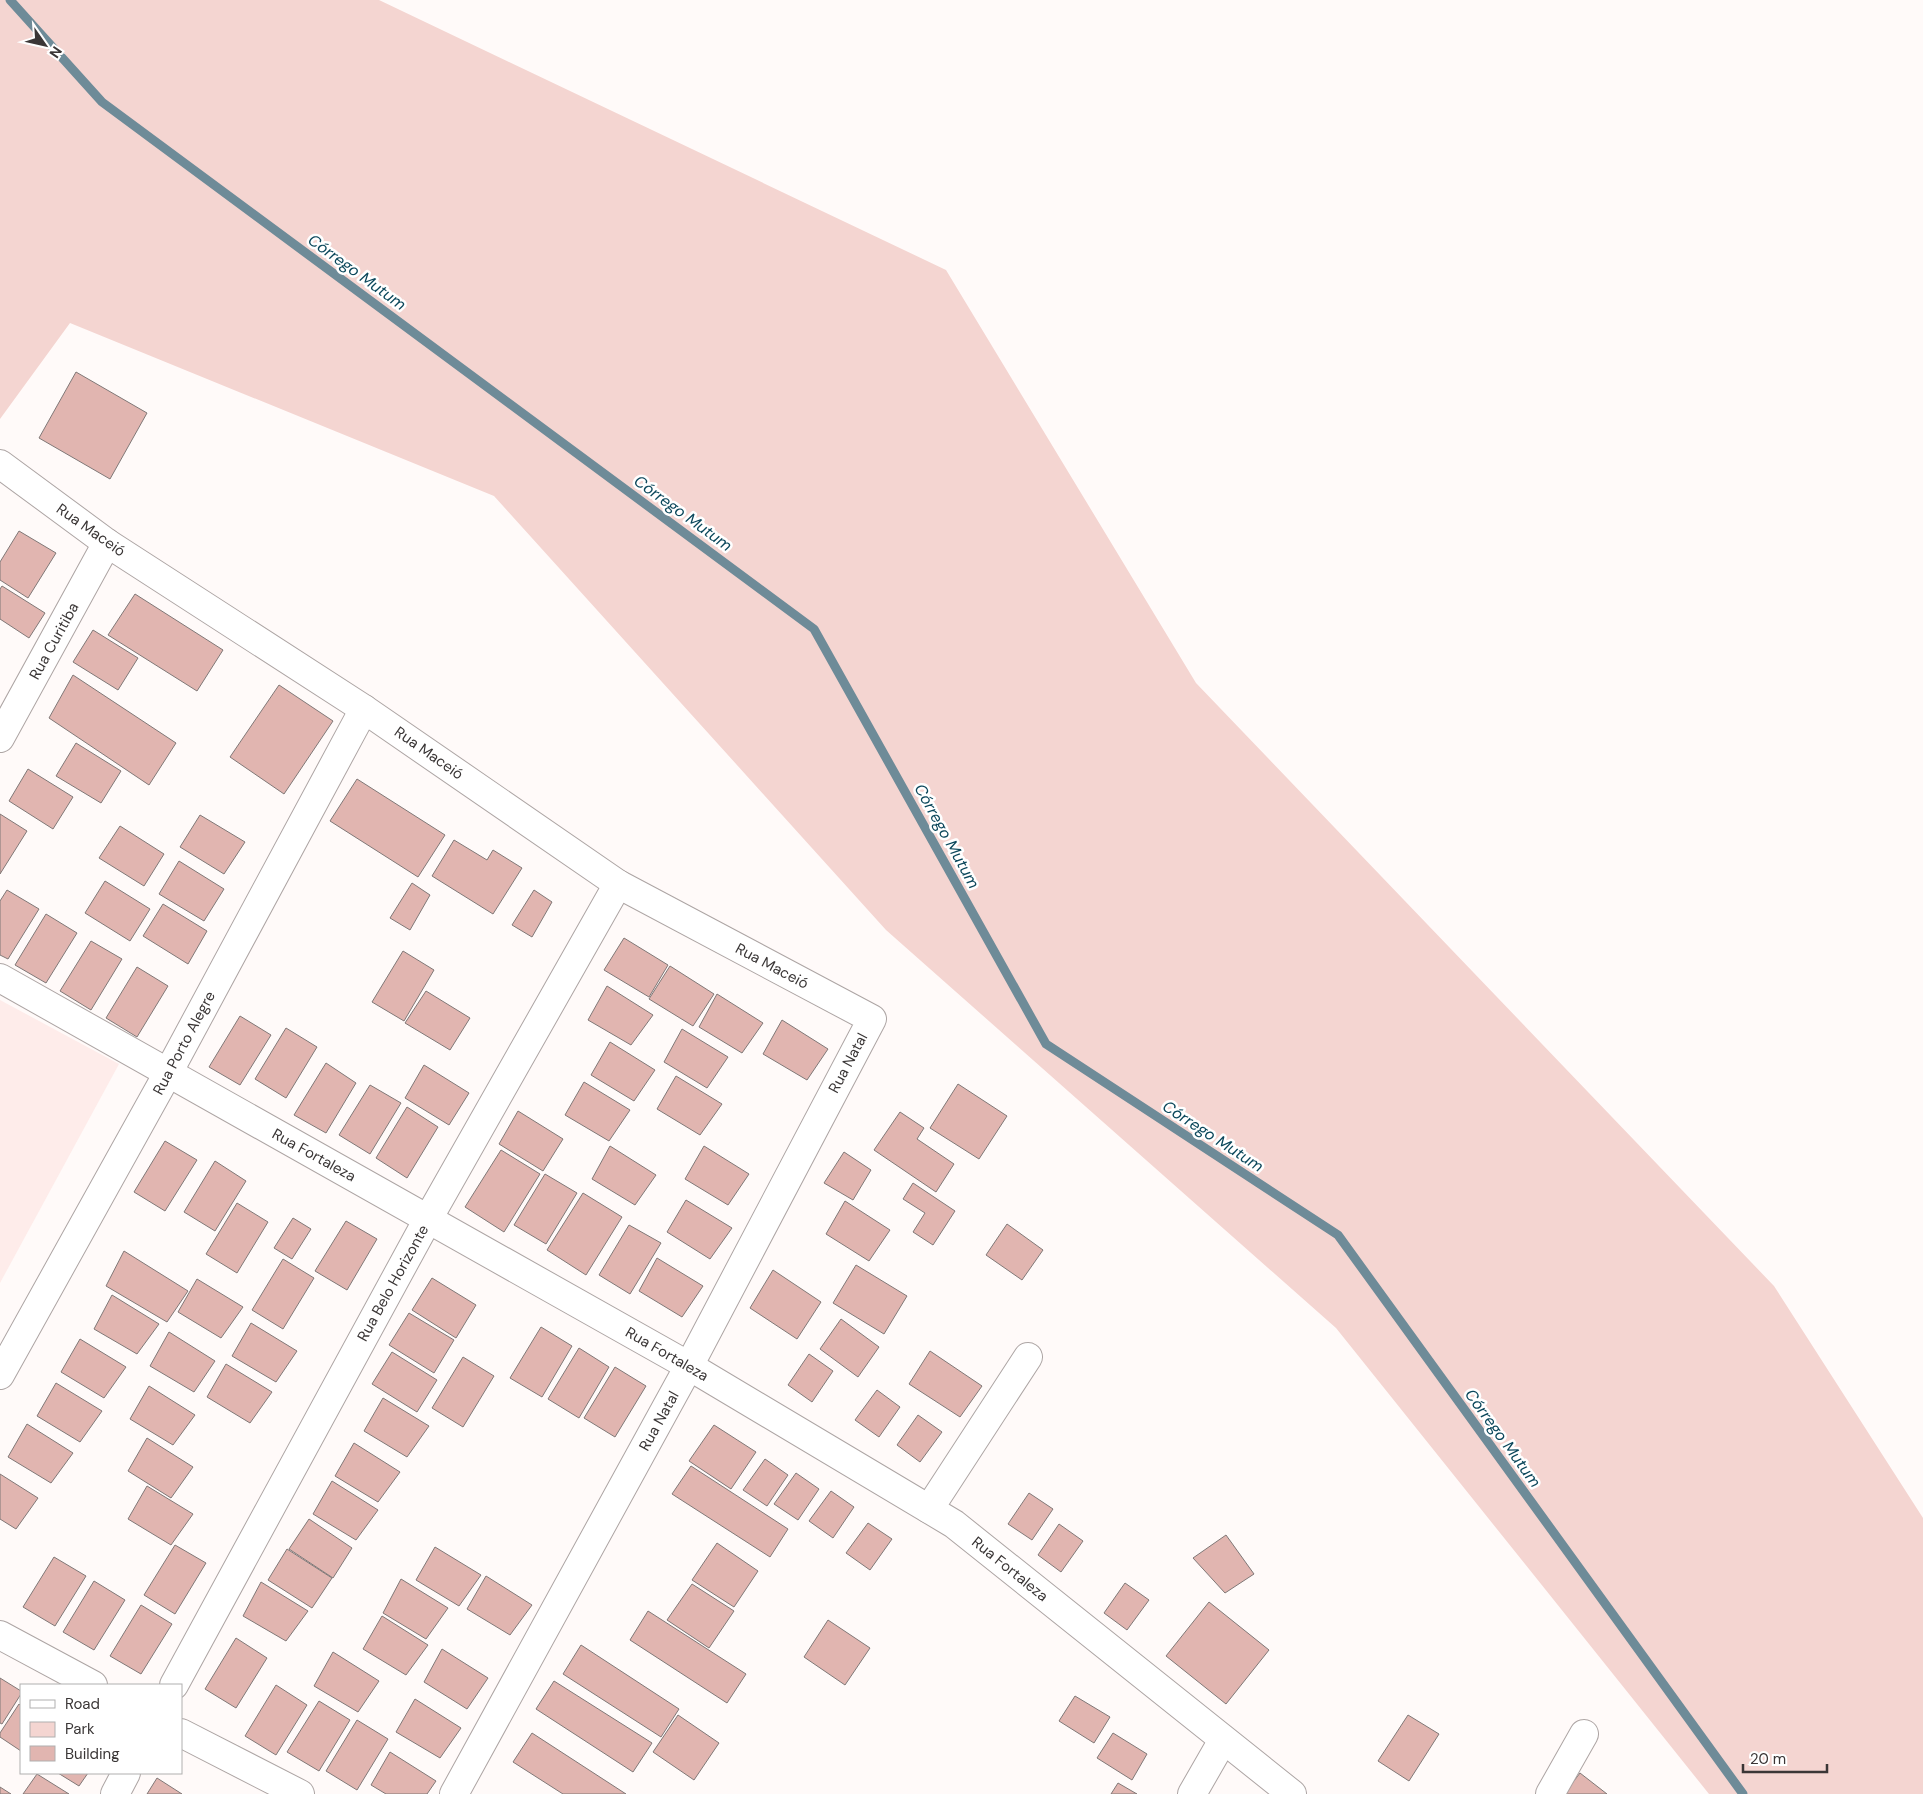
<svg xmlns="http://www.w3.org/2000/svg" width="1923" height="1794" viewBox="0 0 1923 1794" font-family="'DM Sans',sans-serif">
<rect width="100%" height="100%" fill="#fffaf9"/>
<polygon fill="#feecea" points="0,1000 119,1064 0,1283"/>
<polygon fill="#f4d5d1" points="0,0 379,0 946,270 1196,683 1774,1286 1923,1518 1923,1794 1709,1794 1336,1328 886,930 494,496 70,323 0,419"/>
<g fill="none" stroke-linecap="round" stroke-linejoin="round">
<polyline stroke="#6e8b98" stroke-width="9" points="10,0 102,102 814,629 1046,1044 1338,1235 1743,1794"/>
</g>
<g fill="#e1b5b0" stroke="#807877">
<polygon points="76,372 147,413 110,479 39,438"/>
<polygon points="19,531 56,553 28,598 0,580 0,562"/>
<polygon points="2,586 45,613 29,638 0,619 0,589"/>
<polygon points="135,594 223,650 197,691 108,635"/>
<polygon points="93,630 138,658 118,690 73,662"/>
<polygon points="73,675 176,743 149,785 49,718"/>
<polygon points="279,685 333,721 284,794 230,757"/>
<polygon points="76,743 121,771 101,803 56,776"/>
<polygon points="28,769 73,797 53,829 9,801"/>
<polygon points="357,779 445,835 418,877 330,821"/>
<polygon points="0,814 27,831 0,874"/>
<polygon points="200,815 245,842 224,874 180,847"/>
<polygon points="120,826 164,854 144,886 99,858"/>
<polygon points="454,840 487,860 493,850 522,868 493,914 432,876"/>
<polygon points="179,861 224,889 204,921 159,894"/>
<polygon points="105,881 150,909 130,941 85,913"/>
<polygon points="412,883 430,895 410,930 390,918"/>
<polygon points="7,890 39,909 8,959 0,955 0,901"/>
<polygon points="534,890 552,902 532,937 512,925"/>
<polygon points="163,904 207,931 188,964 143,936"/>
<polygon points="46,914 77,933 46,983 15,965"/>
<polygon points="624,938 668,965 649,997 604,970"/>
<polygon points="91,941 122,959 91,1010 60,991"/>
<polygon points="403,951 434,970 404,1021 372,1002"/>
<polygon points="670,966 714,994 693,1026 649,999"/>
<polygon points="137,967 168,986 137,1037 106,1018"/>
<polygon points="607,986 653,1015 631,1045 588,1020"/>
<polygon points="426,991 470,1018 450,1050 405,1023"/>
<polygon points="717,994 763,1023 742,1053 699,1027"/>
<polygon points="240,1016 271,1035 240,1085 209,1067"/>
<polygon points="782,1020 828,1049 807,1080 763,1054"/>
<polygon points="286,1028 317,1047 286,1098 255,1079"/>
<polygon points="682,1029 728,1057 707,1088 664,1062"/>
<polygon points="610,1042 655,1070 634,1101 591,1075"/>
<polygon points="326,1063 356,1083 326,1133 294,1115"/>
<polygon points="424,1065 469,1093 449,1125 405,1098"/>
<polygon points="676,1076 722,1104 700,1135 657,1109"/>
<polygon points="584,1082 630,1110 609,1141 565,1115"/>
<polygon points="958,1084 1007,1116 979,1159 930,1128"/>
<polygon points="370,1085 401,1103 370,1154 339,1135"/>
<polygon points="407,1107 438,1127 407,1178 376,1158"/>
<polygon points="518,1111 563,1139 543,1171 499,1144"/>
<polygon points="900,1112 924,1128 917,1139 954,1164 936,1192 874,1150"/>
<polygon points="165,1141 197,1160 165,1211 134,1192"/>
<polygon points="610,1146 656,1175 635,1205 592,1179"/>
<polygon points="704,1146 749,1174 728,1205 685,1179"/>
<polygon points="501,1150 540,1174 504,1232 465,1207"/>
<polygon points="844,1152 871,1170 853,1200 824,1183"/>
<polygon points="215,1161 246,1181 215,1231 184,1212"/>
<polygon points="545,1174 577,1193 546,1244 514,1225"/>
<polygon points="913,1183 955,1211 933,1245 913,1232 925,1213 903,1199"/>
<polygon points="583,1193 622,1217 586,1275 547,1250"/>
<polygon points="686,1200 732,1228 710,1259 667,1232"/>
<polygon points="845,1201 890,1230 869,1261 826,1234"/>
<polygon points="237,1203 268,1222 237,1273 206,1254"/>
<polygon points="293,1218 311,1229 292,1259 274,1248"/>
<polygon points="346,1221 377,1239 347,1290 315,1271"/>
<polygon points="1007,1224 1043,1250 1022,1280 986,1255"/>
<polygon points="629,1225 661,1243 630,1294 599,1275"/>
<polygon points="124,1251 188,1291 167,1322 106,1286"/>
<polygon points="657,1258 703,1286 682,1317 639,1291"/>
<polygon points="283,1259 314,1278 283,1329 252,1310"/>
<polygon points="856,1265 907,1296 884,1334 833,1303"/>
<polygon points="773,1270 821,1302 797,1339 750,1308"/>
<polygon points="432,1278 476,1305 456,1338 412,1310"/>
<polygon points="197,1279 243,1307 221,1338 178,1312"/>
<polygon points="112,1295 159,1324 137,1354 94,1329"/>
<polygon points="409,1313 454,1340 434,1373 389,1345"/>
<polygon points="841,1319 879,1347 858,1377 820,1349"/>
<polygon points="251,1323 297,1351 276,1382 232,1356"/>
<polygon points="541,1327 572,1346 542,1397 510,1378"/>
<polygon points="169,1332 215,1361 194,1392 150,1366"/>
<polygon points="80,1339 126,1367 104,1398 61,1372"/>
<polygon points="579,1348 609,1367 579,1418 548,1399"/>
<polygon points="930,1351 982,1386 960,1417 909,1384"/>
<polygon points="392,1352 437,1380 417,1412 372,1384"/>
<polygon points="809,1354 833,1371 812,1402 788,1385"/>
<polygon points="463,1357 494,1376 463,1427 432,1408"/>
<polygon points="226,1364 272,1392 250,1423 207,1397"/>
<polygon points="615,1367 646,1386 615,1437 584,1418"/>
<polygon points="56,1383 102,1411 80,1442 37,1416"/>
<polygon points="149,1386 195,1415 173,1445 130,1419"/>
<polygon points="877,1390 900,1407 879,1437 855,1420"/>
<polygon points="383,1398 429,1426 407,1457 364,1431"/>
<polygon points="918,1415 942,1432 920,1462 897,1445"/>
<polygon points="27,1424 73,1453 51,1483 8,1457"/>
<polygon points="714,1425 756,1452 731,1489 689,1461"/>
<polygon points="147,1438 193,1467 171,1498 128,1471"/>
<polygon points="354,1443 400,1472 378,1502 335,1476"/>
<polygon points="765,1459 788,1475 767,1506 743,1490"/>
<polygon points="691,1466 788,1529 770,1557 672,1494"/>
<polygon points="796,1473 819,1489 798,1520 774,1504"/>
<polygon points="0,1474 38,1498 16,1529 0,1519"/>
<polygon points="332,1481 378,1510 356,1540 313,1514"/>
<polygon points="147,1486 193,1514 171,1545 128,1519"/>
<polygon points="831,1491 854,1507 833,1538 809,1521"/>
<polygon points="1029,1493 1053,1509 1032,1540 1008,1524"/>
<polygon points="309,1519 352,1548 333,1578 289,1549"/>
<polygon points="868,1523 892,1539 870,1570 846,1553"/>
<polygon points="1059,1524 1083,1541 1061,1572 1038,1555"/>
<polygon points="1226,1535 1254,1574 1225,1593 1193,1558"/>
<polygon points="717,1543 758,1571 734,1607 692,1580"/>
<polygon points="175,1545 206,1563 175,1614 144,1595"/>
<polygon points="435,1547 481,1575 459,1606 416,1580"/>
<polygon points="287,1549 332,1578 312,1608 268,1580"/>
<polygon points="54,1557 86,1576 55,1626 23,1607"/>
<polygon points="486,1576 532,1605 510,1635 467,1609"/>
<polygon points="401,1579 448,1608 426,1639 383,1613"/>
<polygon points="94,1581 125,1600 94,1650 63,1632"/>
<polygon points="261,1582 308,1611 286,1641 243,1616"/>
<polygon points="1125,1583 1149,1600 1127,1630 1104,1613"/>
<polygon points="692,1584 734,1611 709,1648 667,1620"/>
<polygon points="1209,1602 1269,1650 1226,1704 1166,1656"/>
<polygon points="141,1605 172,1624 141,1674 110,1656"/>
<polygon points="648,1611 746,1674 727,1703 630,1640"/>
<polygon points="382,1616 428,1645 406,1675 363,1649"/>
<polygon points="828,1620 870,1648 845,1685 804,1657"/>
<polygon points="236,1638 267,1658 236,1708 205,1689"/>
<polygon points="581,1645 679,1709 661,1737 563,1674"/>
<polygon points="442,1649 488,1678 467,1709 424,1682"/>
<polygon points="333,1652 379,1681 358,1712 314,1686"/>
<polygon points="0,1678 21,1691 21,1694 2,1724 0,1723"/>
<polygon points="554,1681 652,1743 633,1772 536,1709"/>
<polygon points="276,1685 307,1705 276,1755 245,1736"/>
<polygon points="1075,1696 1110,1717 1094,1743 1059,1721"/>
<polygon points="415,1699 461,1728 440,1758 396,1732"/>
<polygon points="319,1701 350,1720 319,1771 287,1752"/>
<polygon points="19,1704 21,1706 21,1751 0,1737 0,1733"/>
<polygon points="678,1715 719,1743 694,1780 653,1752"/>
<polygon points="1408,1715 1439,1734 1409,1781 1378,1761"/>
<polygon points="357,1720 388,1739 357,1790 326,1771"/>
<polygon points="532,1733 626,1794 563,1794 513,1762"/>
<polygon points="1113,1733 1147,1754 1132,1780 1097,1758"/>
<polygon points="390,1752 436,1781 427,1794 386,1794 371,1785"/>
<polygon points="58,1773 88,1773 79,1786"/>
<polygon points="1580,1773 1607,1794 1564,1794"/>
<polygon points="37,1774 69,1794 23,1794"/>
<polygon points="157,1778 182,1794 147,1794"/>
<polygon points="1118,1783 1137,1794 1111,1794"/>
<polygon points="0,1787 11,1794 0,1794"/>
</g>
<g fill="none" stroke-linecap="round" stroke-linejoin="round">
<defs>
<g id="minor">
<polyline points="0,464 107,543 364,709 618,884 872,1019 689,1366 454,1794"/>
<polyline points="0,738 107,543"/>
<polyline points="0,978 689,1366 954,1524 1292,1794"/>
<polyline points="0,1375 168,1073 364,709"/>
<polyline points="929,1509 1028,1357"/>
<polyline points="0,1635 93,1685"/>
<polyline points="174,1685 428,1219 618,884"/>
<polyline points="181,1733 300,1794"/>
<polyline points="115,1794 126,1773"/>
<polyline points="1192,1794 1223,1740"/>
<polyline points="1550,1794 1584,1734"/>
</g>
</defs>
<use href="#minor" stroke="#ada5a4" stroke-width="30"/>
<use href="#minor" stroke="#fff" stroke-width="28"/>
</g>
<g text-anchor="middle" dominant-baseline="central" stroke-width="5" stroke-linejoin="round" paint-order="stroke">
<g font-size="15" fill="#3a3636" stroke="#fff">
<text transform="translate(91 530) rotate(35)">Rua Maceió</text>
<text transform="translate(54 641) rotate(-61)">Rua Curitiba</text>
<text transform="translate(429 753) rotate(35)">Rua Maceió</text>
<text transform="translate(772 966) rotate(28)">Rua Maceió</text>
<text transform="translate(184 1043) rotate(-62)">Rua Porto Alegre</text>
<text transform="translate(848 1063) rotate(-62)">Rua Natal</text>
<text transform="translate(314 1155) rotate(29)">Rua Fortaleza</text>
<text transform="translate(393 1283) rotate(-61)">Rua Belo Horizonte</text>
<text transform="translate(667 1354) rotate(30)">Rua Fortaleza</text>
<text transform="translate(659 1421) rotate(-61)">Rua Natal</text>
<text transform="translate(1010 1569) rotate(39)">Rua Fortaleza</text>
</g>
<g font-size="16" font-style="italic" fill="#0b475b" stroke="#fff">
<text transform="translate(357 272) rotate(36)">Córrego Mutum</text>
<text transform="translate(683 513) rotate(36)">Córrego Mutum</text>
<text transform="translate(947 836) rotate(61)">Córrego Mutum</text>
<text transform="translate(1213 1136) rotate(33)">Córrego Mutum</text>
<text transform="translate(1503 1438) rotate(54)">Córrego Mutum</text>
</g>
</g>
<rect x="20" y="1684" width="162" height="90" fill="#ffffff" stroke="#b0afaf"/>
<rect x="30" y="1700" width="25" height="8" fill="#ffffff" stroke="#b0afaf"/>
<text x="65" y="1709" font-size="15" fill="#3a3636">Road</text>
<rect x="30" y="1722" width="25" height="15" fill="#f4d5d1" stroke="#b0afaf"/>
<text x="65" y="1734" font-size="15" fill="#3a3636">Park</text>
<rect x="30" y="1746" width="25" height="15" fill="#e1b5b0" stroke="#b0afaf"/>
<text x="65" y="1759" font-size="15" fill="#3a3636">Building</text>
<g transform="translate(45 45) rotate(124)" stroke="#ffffff" stroke-width="4" paint-order="stroke">
<path d="M0-4L9 19L0 12L-9 19Z" fill="#3a3636"/>
<text y="-8" font-size="14" font-weight="bold" text-anchor="middle" fill="#3a3636">N</text>
</g>
<path d="M1743 1764v8h84v-8" fill="none" stroke="#3a3636" stroke-width="2.5"/>
<text x="1750" y="1764" font-size="15" fill="#3a3636" stroke="#ffffff" stroke-width="4" paint-order="stroke">20 m</text>
</svg>
